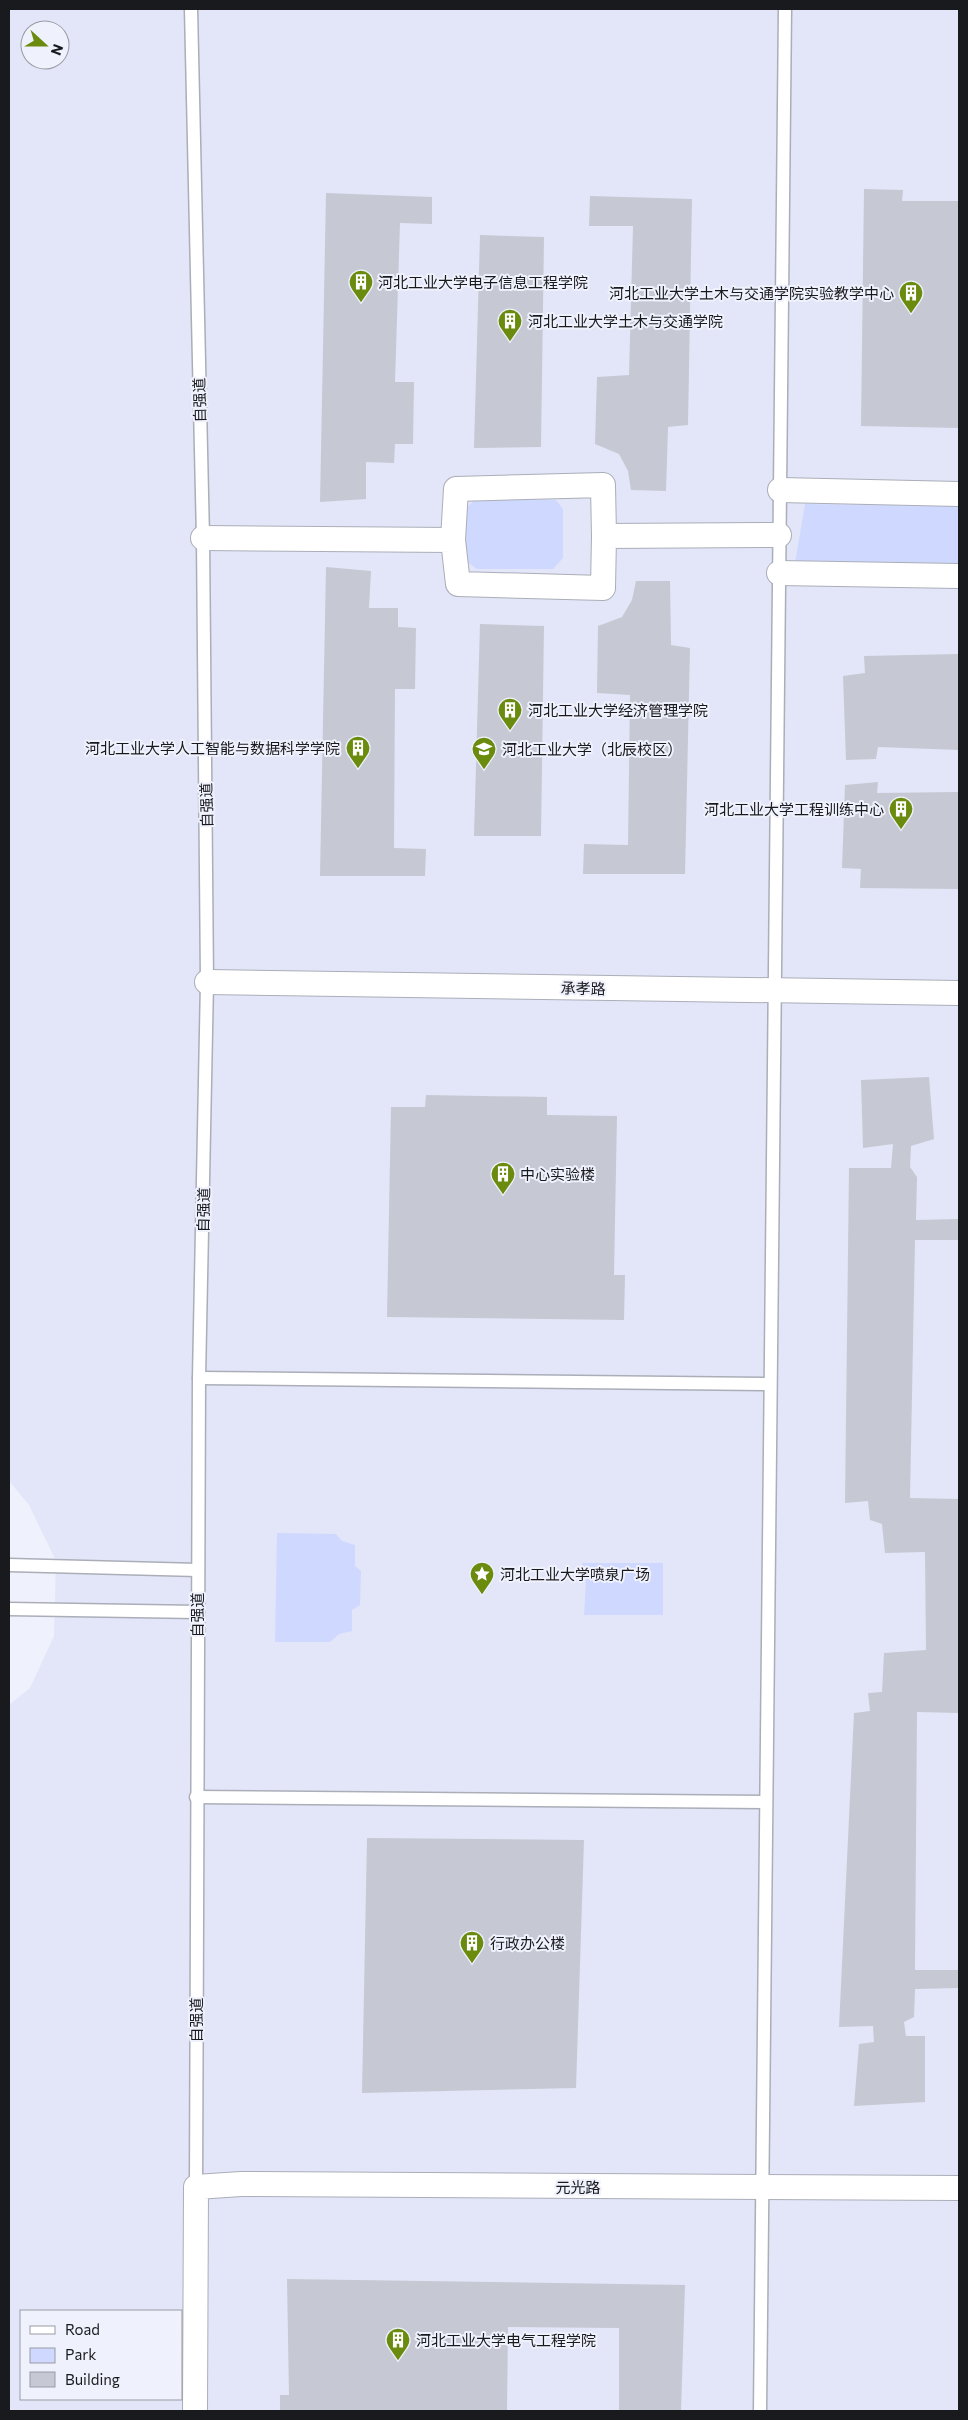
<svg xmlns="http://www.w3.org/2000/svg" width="968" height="2420" viewBox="0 0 968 2420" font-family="Commissioner,'Noto Sans SC',sans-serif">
<rect width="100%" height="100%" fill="#eff1fc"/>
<path fill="#e2e6f8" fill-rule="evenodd" d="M9,9H959V2411H9V1705L30,1688L54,1636L56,1561L29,1505L9,1481ZM30,30H60V60H30ZM21,2311H181V2399H21Z"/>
<g fill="#cfd8ff">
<polygon points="477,498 556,500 563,509 563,558 553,569 477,569 466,561 465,509"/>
<polygon points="805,504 959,506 959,567 795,563"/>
<polygon points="277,1533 336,1534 342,1541 355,1545 355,1566 361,1571 360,1605 352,1610 352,1631 339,1634 330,1642 275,1642"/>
<polygon points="582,1563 663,1563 663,1615 584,1615 586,1582"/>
</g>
<g fill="#c6c9d3">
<polygon points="864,189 903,190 902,201 959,201 959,428 861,426"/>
<polygon points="326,193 432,197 432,224 400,223 395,382 414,382 413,444 395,444 394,463 366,462 366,499 320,502"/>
<polygon points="590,196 692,199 688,425 668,427 666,491 631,490 628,471 619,454 595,444 597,377 629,375 633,226 589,226"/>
<polygon points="480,235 544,237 541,447 474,448"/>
<polygon points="326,567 371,571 369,608 398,608 398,627 416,628 415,689 395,689 394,848 426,849 425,876 320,876"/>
<polygon points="636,581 670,581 671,645 690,648 685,874 583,874 584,844 628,845 630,695 597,693 598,626 622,617 632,600"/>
<polygon points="480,624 544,626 541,836 474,836"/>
<polygon points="959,654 959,750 878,747 876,759 846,760 843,676 865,673 864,656"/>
<polygon points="878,782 877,793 959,792 959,889 860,888 861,869 842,868 845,785"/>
<polygon points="929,1077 934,1139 911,1146 910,1167 917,1177 916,1220 959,1219 959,1240 915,1240 910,1498 959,1499 959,1713 917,1712 915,1970 959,1970 959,1988 915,1989 914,2017 904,2022 906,2036 925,2036 925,2102 854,2106 859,2044 874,2042 873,2026 839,2027 854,1713 870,1711 868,1693 882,1692 884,1653 926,1650 925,1552 885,1553 882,1524 870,1520 868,1501 845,1503 849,1168 891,1168 893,1144 863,1148 861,1080"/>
<polygon points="426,1095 547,1097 547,1115 617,1116 614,1275 625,1275 624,1320 387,1317 391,1107 425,1107"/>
<polygon points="367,1838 584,1840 576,2088 362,2093"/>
<polygon points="287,2279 685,2285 681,2411 619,2411 619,2328 508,2327 507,2411 280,2411 280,2395 289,2395"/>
</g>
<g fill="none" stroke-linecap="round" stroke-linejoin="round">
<defs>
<g id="lane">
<polyline points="191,9 203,538 207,982 199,1378 196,2187"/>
<polyline points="199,1378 769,1384"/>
<polyline points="9,1565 198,1570"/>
<polyline points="9,1609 198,1612"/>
<polyline points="196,1797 765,1802"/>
<polyline points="760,2411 785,9"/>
</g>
<g id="street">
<polyline points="780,490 959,494"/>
<polyline points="203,538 453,540 458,584 603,588 604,536 779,535"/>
<polyline points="453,540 456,489 603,485 604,536"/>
<polyline points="779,573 959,576"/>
<polyline points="207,982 959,993"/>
<polyline points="195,2411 196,2187 241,2184 959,2188"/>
</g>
</defs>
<use href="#lane" stroke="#abaeb8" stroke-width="15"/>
<use href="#street" stroke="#abaeb8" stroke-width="26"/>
<use href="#lane" stroke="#fff" stroke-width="12"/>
<use href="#street" stroke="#fff" stroke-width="24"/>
</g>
<defs>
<symbol id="building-pin" viewBox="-11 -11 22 30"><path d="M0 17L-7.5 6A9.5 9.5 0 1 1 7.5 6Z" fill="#6a8b0d" stroke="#eff1fc"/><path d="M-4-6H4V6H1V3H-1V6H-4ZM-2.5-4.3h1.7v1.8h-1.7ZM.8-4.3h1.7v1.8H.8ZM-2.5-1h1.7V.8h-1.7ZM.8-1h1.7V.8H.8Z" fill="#fff"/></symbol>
<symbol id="university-pin" viewBox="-11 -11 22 30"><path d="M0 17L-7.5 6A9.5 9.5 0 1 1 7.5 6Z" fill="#6a8b0d" stroke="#eff1fc"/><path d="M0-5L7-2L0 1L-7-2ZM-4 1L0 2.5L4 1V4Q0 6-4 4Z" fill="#fff"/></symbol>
<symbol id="sight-pin" viewBox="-11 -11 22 30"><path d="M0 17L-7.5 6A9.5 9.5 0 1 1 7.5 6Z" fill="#6a8b0d" stroke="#eff1fc"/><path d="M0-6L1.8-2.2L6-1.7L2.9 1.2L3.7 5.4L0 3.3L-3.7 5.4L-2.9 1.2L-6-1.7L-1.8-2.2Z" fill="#fff"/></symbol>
</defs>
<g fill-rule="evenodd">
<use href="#building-pin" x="347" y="268" width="28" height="38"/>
<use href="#building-pin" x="897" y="279" width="28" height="38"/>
<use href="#building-pin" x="496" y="307" width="28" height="38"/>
<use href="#building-pin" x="496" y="696" width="28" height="38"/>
<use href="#building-pin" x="344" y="734" width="28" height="38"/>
<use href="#university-pin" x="470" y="735" width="28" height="38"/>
<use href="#building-pin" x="887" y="795" width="28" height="38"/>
<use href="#building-pin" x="489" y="1160" width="28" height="38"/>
<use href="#sight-pin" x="468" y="1560" width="28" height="38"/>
<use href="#building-pin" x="458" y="1929" width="28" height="38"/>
<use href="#building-pin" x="384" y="2326" width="28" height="38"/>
</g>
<g text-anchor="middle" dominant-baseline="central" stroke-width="4" stroke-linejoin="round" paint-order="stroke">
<g font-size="15" fill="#191a1e" stroke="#eff1fc" text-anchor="start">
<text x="378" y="282">河北工业大学电子信息工程学院</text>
<text x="894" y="293" text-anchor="end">河北工业大学土木与交通学院实验教学中心</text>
<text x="528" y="321">河北工业大学土木与交通学院</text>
<text x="528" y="710">河北工业大学经济管理学院</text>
<text x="340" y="748" text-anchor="end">河北工业大学人工智能与数据科学学院</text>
<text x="502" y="749">河北工业大学（北辰校区）</text>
<text x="884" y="809" text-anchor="end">河北工业大学工程训练中心</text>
<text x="520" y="1174">中心实验楼</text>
<text x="500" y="1574">河北工业大学喷泉广场</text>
<text x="490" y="1943">行政办公楼</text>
<text x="416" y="2340">河北工业大学电气工程学院</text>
</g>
<g font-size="15" fill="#191a1e" stroke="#eff1fc">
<text transform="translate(199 400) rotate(-91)">自强道</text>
<text transform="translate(206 805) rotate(-91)">自强道</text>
<text transform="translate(583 988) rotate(1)">承孝路</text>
<text transform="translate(203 1210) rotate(-89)">自强道</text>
<text transform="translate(197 1615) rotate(-90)">自强道</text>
<text transform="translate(196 2020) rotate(-90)">自强道</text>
<text x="578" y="2187">元光路</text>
</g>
</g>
<rect width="968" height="2420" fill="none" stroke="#191a1e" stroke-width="20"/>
<rect x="20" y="2310" width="162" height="90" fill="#eff1fc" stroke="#999ba3"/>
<rect x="30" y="2326" width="25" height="8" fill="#ffffff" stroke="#999ba3"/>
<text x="65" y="2335" font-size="15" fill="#191a1e">Road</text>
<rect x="30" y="2348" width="25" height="15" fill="#cfd8ff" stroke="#999ba3"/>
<text x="65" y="2360" font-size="15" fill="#191a1e">Park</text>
<rect x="30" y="2372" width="25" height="15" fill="#c6c9d3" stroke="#999ba3"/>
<text x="65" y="2385" font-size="15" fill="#191a1e">Building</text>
<g transform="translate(45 45) rotate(111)"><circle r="24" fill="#eff1fc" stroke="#999ba3"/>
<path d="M0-4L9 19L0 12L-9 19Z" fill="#6a8b0d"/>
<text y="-8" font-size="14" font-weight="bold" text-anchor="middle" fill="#191a1e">N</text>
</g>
</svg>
